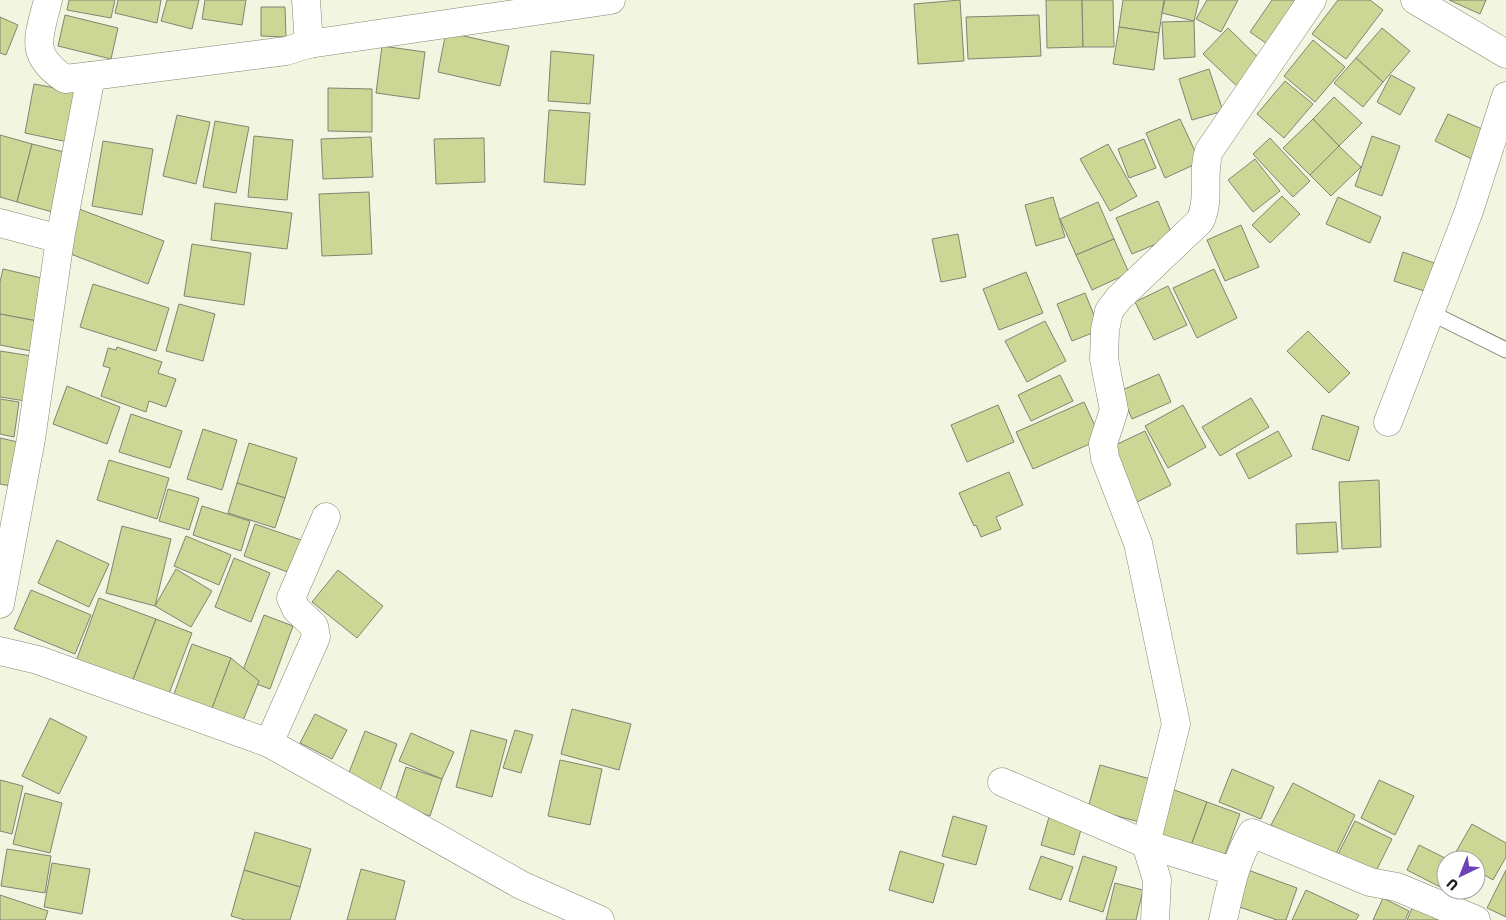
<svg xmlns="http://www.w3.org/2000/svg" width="1506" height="920" viewBox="0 0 1506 920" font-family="Jost,sans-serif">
<rect width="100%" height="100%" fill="#f2f6e1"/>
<g fill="#ccd795" stroke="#818472">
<polygon points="69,0 115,0 111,18 67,10"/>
<polygon points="118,0 161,0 157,23 115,13"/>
<polygon points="167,0 199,0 192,29 161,21"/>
<polygon points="205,0 246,0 242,25 202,19"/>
<polygon points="960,0 964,61 918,64 914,4"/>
<polygon points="1046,0 1082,0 1083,47 1047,48"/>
<polygon points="1082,0 1113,0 1114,47 1083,47"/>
<polygon points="1123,0 1164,0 1159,33 1119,27"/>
<polygon points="1165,0 1199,0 1194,21 1162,13"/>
<polygon points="1207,0 1238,0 1221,32 1196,19"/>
<polygon points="1272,0 1298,0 1273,48 1250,32"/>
<polygon points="1338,0 1370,0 1383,10 1346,59 1312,34"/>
<polygon points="1449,0 1486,0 1480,14"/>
<polygon points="261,7 285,7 286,37 261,36"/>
<polygon points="65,15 118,28 111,59 58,46"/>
<polygon points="1039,15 1041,56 968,59 966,17"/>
<polygon points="0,17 18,25 6,55 0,53"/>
<polygon points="1194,21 1195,57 1164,59 1162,22"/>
<polygon points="1119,27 1159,33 1154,70 1113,64"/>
<polygon points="1228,28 1264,63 1239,88 1203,54"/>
<polygon points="1382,28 1410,51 1383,82 1356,58"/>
<polygon points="446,32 509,46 500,86 438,72"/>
<polygon points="1313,40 1345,67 1315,102 1284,76"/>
<polygon points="382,46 425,52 419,99 376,93"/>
<polygon points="551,51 594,55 590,104 548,101"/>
<polygon points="1356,58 1383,82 1363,107 1334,83"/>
<polygon points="1209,69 1223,111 1192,120 1179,79"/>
<polygon points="1391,75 1415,88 1400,115 1377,102"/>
<polygon points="1285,81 1313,104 1284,138 1257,114"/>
<polygon points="34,84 77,92 68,142 25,133"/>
<polygon points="328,88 372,89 372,132 328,131"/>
<polygon points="1334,97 1362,123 1339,146 1313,119"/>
<polygon points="549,110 590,113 585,185 544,182"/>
<polygon points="1448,114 1491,133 1478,162 1435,141"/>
<polygon points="177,115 210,122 196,184 163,176"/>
<polygon points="1180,119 1200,162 1165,178 1146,133"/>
<polygon points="1313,119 1339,146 1310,175 1283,148"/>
<polygon points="215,121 249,127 236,193 203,187"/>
<polygon points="0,135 32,144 17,202 0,197"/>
<polygon points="254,136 293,140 287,200 248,197"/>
<polygon points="1372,136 1400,146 1382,196 1355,186"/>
<polygon points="371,137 373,177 323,179 321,139"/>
<polygon points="484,138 485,182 436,184 434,139"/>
<polygon points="1270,138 1310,181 1293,197 1253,154"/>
<polygon points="1144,139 1156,168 1129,178 1118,149"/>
<polygon points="103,141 153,149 142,215 92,206"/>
<polygon points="32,144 68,153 52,212 17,202"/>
<polygon points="1108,144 1137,196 1110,211 1080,159"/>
<polygon points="1339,146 1361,167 1331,196 1310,175"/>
<polygon points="1255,159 1280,191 1253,212 1228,180"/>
<polygon points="369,192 372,254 322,256 319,194"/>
<polygon points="1282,196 1300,214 1270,243 1252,225"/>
<polygon points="1053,197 1065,237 1036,246 1025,205"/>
<polygon points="1338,197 1381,217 1370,243 1326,224"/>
<polygon points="1158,201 1173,237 1132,254 1116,218"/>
<polygon points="1098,202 1114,239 1076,255 1060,219"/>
<polygon points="215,203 292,213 287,249 211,240"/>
<polygon points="79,209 164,241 148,284 63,251"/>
<polygon points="1241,225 1259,267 1225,281 1207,240"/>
<polygon points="958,234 966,277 941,282 932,239"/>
<polygon points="1114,239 1129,273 1092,290 1076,255"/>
<polygon points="192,244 251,253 244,305 184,296"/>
<polygon points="1403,252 1434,263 1424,291 1394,281"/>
<polygon points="3,269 46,279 37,321 0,314 0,282"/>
<polygon points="1214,269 1237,318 1197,338 1173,288"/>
<polygon points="1026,272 1043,313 999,330 983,289"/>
<polygon points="93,284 169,308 156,351 80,327"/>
<polygon points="1168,286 1187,325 1154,340 1135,302"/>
<polygon points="1085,293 1100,330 1072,341 1057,304"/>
<polygon points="179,304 215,314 203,361 166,351"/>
<polygon points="0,314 37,321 31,351 0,345"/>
<polygon points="1045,321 1066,361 1027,382 1005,341"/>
<polygon points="1308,331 1350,373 1329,393 1287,351"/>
<polygon points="117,347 162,362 158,373 176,379 166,407 149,401 146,412 101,396 110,368 103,366 108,348 116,350"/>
<polygon points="0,351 38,357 32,402 0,397"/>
<polygon points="1159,374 1171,402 1132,419 1120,391"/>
<polygon points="1060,375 1073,401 1031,421 1018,395"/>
<polygon points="67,386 120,407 107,444 53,424"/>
<polygon points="1251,398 1269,427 1220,456 1202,427"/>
<polygon points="0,399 19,402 14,437 0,434"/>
<polygon points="1084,402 1101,439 1033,469 1016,432"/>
<polygon points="998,405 1014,442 967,462 951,425"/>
<polygon points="1183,405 1206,447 1168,468 1145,426"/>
<polygon points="131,414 182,431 170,468 119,452"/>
<polygon points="1322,415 1359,427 1349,461 1312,449"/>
<polygon points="203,429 237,440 222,490 187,479"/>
<polygon points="1145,431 1171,485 1133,504 1107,449"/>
<polygon points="1278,431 1292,456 1249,479 1236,454"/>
<polygon points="0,438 18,442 11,486 0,484"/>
<polygon points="249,443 297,458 285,498 237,483"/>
<polygon points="109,460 169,478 157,519 97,500"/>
<polygon points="1009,472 1023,505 996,517 1001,529 981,537 976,525 974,526 959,493"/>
<polygon points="1379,480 1381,547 1342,549 1339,482"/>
<polygon points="237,483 285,498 275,528 228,513"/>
<polygon points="168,489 199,498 189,530 159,521"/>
<polygon points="202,506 250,521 241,551 193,535"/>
<polygon points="1336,522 1338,552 1297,554 1296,524"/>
<polygon points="255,524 307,542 296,575 244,556"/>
<polygon points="122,526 171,539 155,606 106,593"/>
<polygon points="186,536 231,555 219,585 174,566"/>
<polygon points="57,540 109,564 89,607 38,583"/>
<polygon points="234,558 270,573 251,622 215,607"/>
<polygon points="176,569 212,591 191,627 155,606"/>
<polygon points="338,570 383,606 357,638 312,602"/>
<polygon points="31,590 91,615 75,654 14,629"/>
<polygon points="99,598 156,619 131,685 75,664"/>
<polygon points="264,615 293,626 270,689 240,678"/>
<polygon points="156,619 192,633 167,699 131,685"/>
<polygon points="192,644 231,658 211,711 173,697"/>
<polygon points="231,658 259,681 240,728 211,711"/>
<polygon points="572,709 631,724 619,770 561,754"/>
<polygon points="315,714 347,730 332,759 300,743"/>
<polygon points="50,718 87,737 59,794 22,776"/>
<polygon points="471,730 507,740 492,797 456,787"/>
<polygon points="515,730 533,735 521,773 503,768"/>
<polygon points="365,731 397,744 378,796 345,783"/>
<polygon points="411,733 454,752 442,779 399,761"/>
<polygon points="560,760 602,769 590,825 548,816"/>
<polygon points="1100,765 1154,780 1143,823 1088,808"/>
<polygon points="406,767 442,779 430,816 394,804"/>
<polygon points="1232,769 1274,787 1261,819 1219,802"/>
<polygon points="0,780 23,786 12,834 0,831"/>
<polygon points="1379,780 1414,796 1395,835 1361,818"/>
<polygon points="1293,783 1355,815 1334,858 1271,825"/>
<polygon points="1169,788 1207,802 1189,851 1152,837"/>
<polygon points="25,793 62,803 50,853 13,844"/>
<polygon points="1207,802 1240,814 1222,863 1189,851"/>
<polygon points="953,816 987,826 976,865 942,856"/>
<polygon points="1049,817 1082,826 1074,855 1041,845"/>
<polygon points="1355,821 1392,839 1372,879 1335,860"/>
<polygon points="1472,824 1506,843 1506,857 1493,880 1476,870 1476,860 1459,860 1453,857"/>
<polygon points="255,832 311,849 300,887 244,870"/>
<polygon points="1419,845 1449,860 1446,860 1446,890 1407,870"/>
<polygon points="7,849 51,856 45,893 1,886"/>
<polygon points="900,851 944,864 933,903 889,890"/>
<polygon points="1041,856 1073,867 1061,900 1029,889"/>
<polygon points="1083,856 1117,867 1103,912 1069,901"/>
<polygon points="52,863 90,869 82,914 44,907"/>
<polygon points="1240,867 1297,888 1286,920 1277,920 1228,903"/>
<polygon points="361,869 405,881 395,920 347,920"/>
<polygon points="244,870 300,887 290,920 245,920 231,916"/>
<polygon points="1506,870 1506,917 1487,908"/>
<polygon points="1115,883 1143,890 1136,920 1106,920"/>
<polygon points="1306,890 1359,915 1356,920 1292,920"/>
<polygon points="0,895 48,911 45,920 0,920"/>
<polygon points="1383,898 1409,911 1405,920 1373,920"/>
<polygon points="1416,899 1463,920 1407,920"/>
</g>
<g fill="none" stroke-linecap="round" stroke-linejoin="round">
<defs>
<polyline id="lane" points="1431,313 1506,350"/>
<g id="street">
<path d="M48,0C39,37 28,54 65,79L91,76"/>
<polyline points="306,0 309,44"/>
<polyline points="1415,0 1506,54"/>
<polyline points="0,223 60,239"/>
<polyline points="1388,422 1469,211 1506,96"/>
<polyline points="0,604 31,439 60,239 91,76 286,51 309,44 611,0"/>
<polyline points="0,651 38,660 269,743 521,885 600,920"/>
<polyline points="269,743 316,637 314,626 296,609 291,598 326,517"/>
<polyline points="1002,782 1146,844 1233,871"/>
<path d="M1155,920L1157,880L1146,844L1176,724L1138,543L1105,458L1103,444L1114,410L1104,359L1105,330L1109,311L1119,298L1200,221C1211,198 1201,175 1209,151L1312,0"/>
<path d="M1223,920C1230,889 1235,861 1252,833L1370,882L1397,887L1476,920"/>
</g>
</defs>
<use href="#lane" stroke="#828673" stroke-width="17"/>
<use href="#street" stroke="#828673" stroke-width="29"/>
<use href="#lane" stroke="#fff" stroke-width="15"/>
<use href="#street" stroke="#fff" stroke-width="28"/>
</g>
<g transform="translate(1461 875) rotate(223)"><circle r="24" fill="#ffffff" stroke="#a5a5a3"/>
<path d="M0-4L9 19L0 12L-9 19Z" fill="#6d41b9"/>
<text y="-8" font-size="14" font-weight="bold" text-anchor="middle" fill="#1e1f18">U</text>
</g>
</svg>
